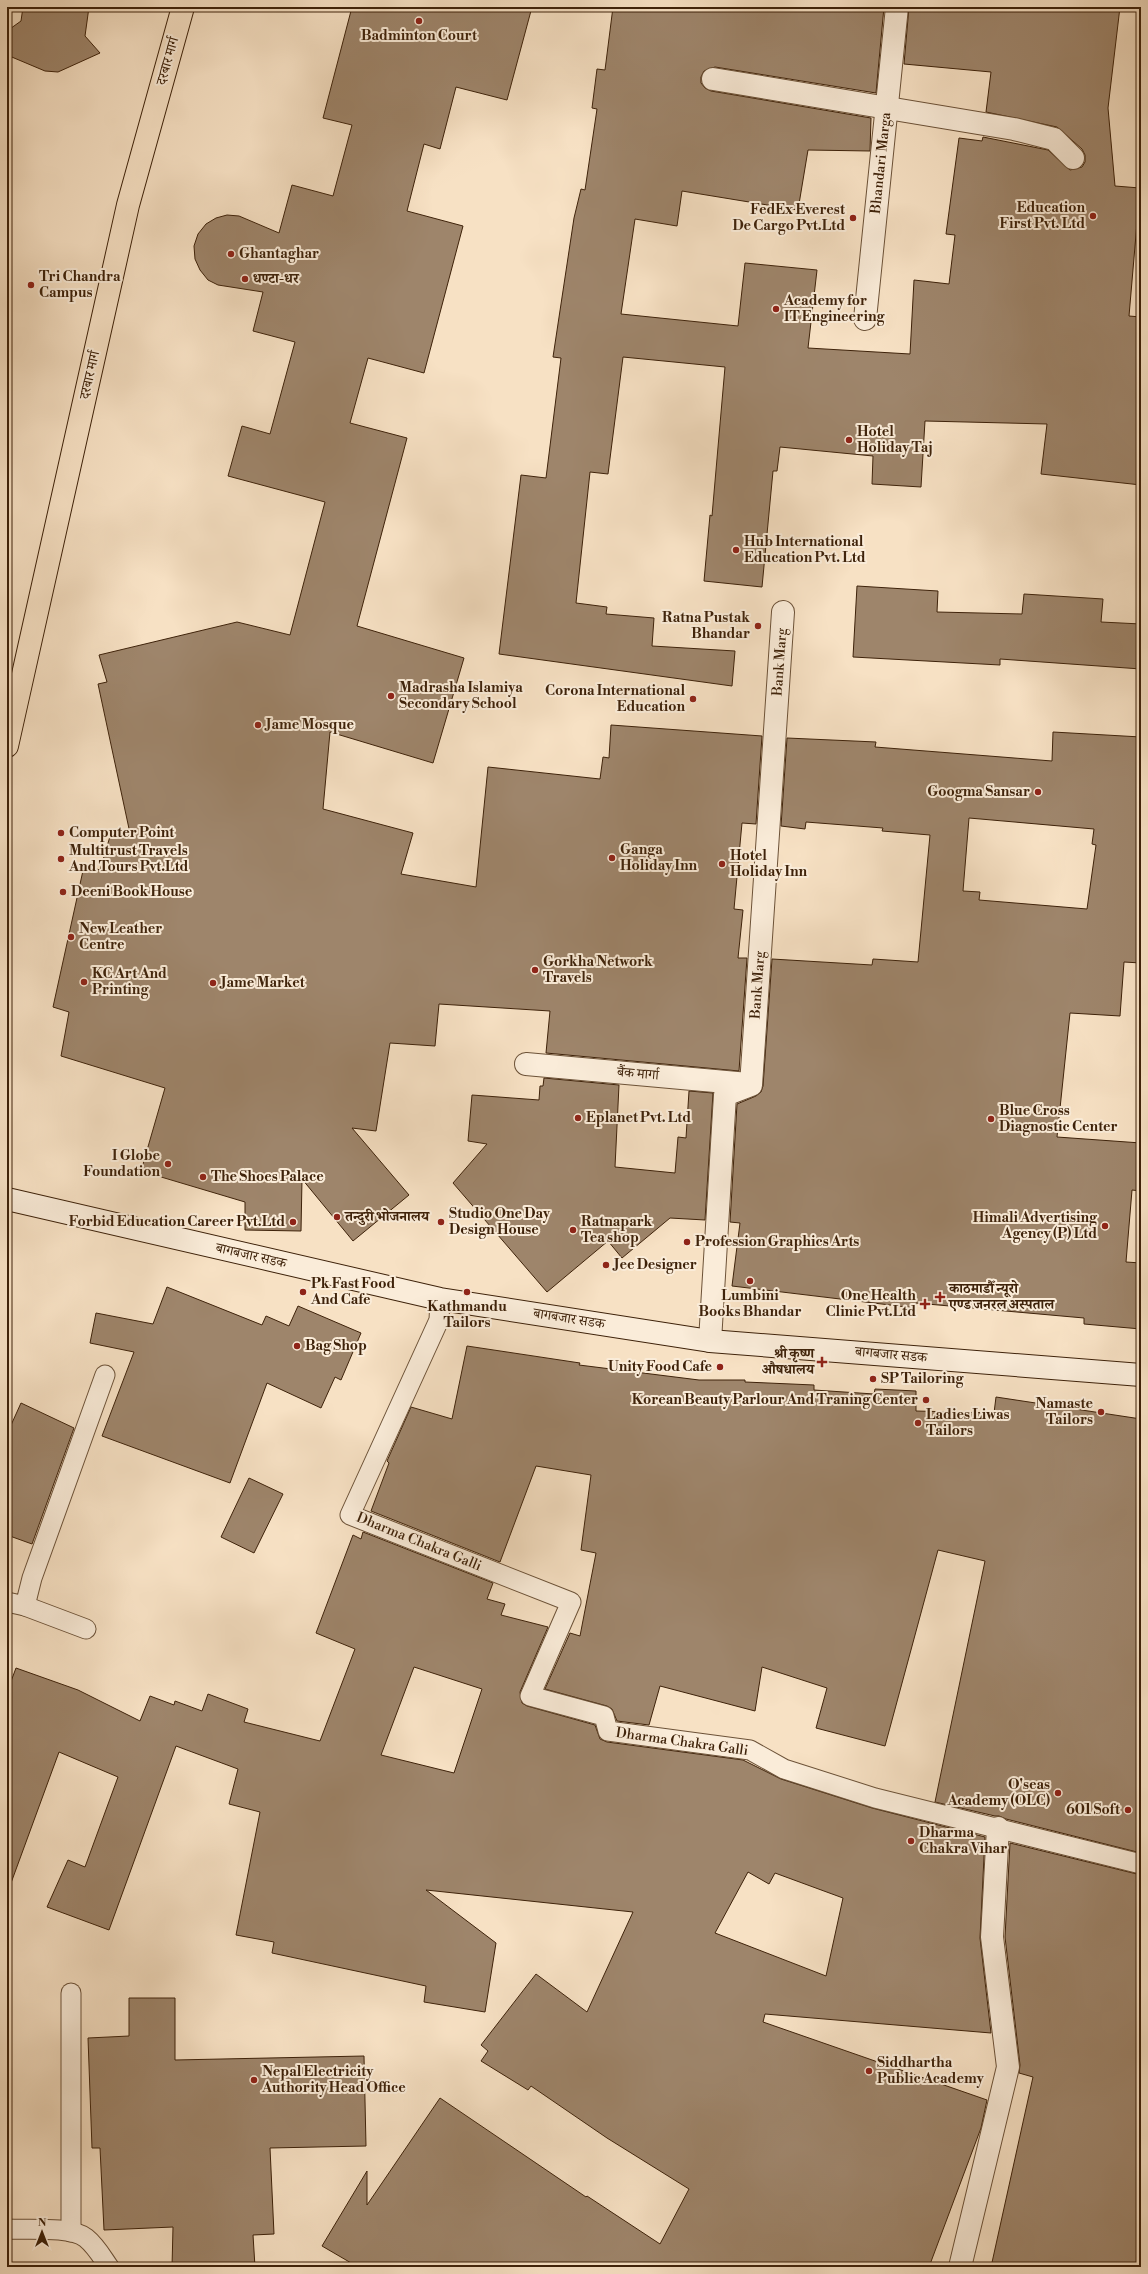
<svg xmlns="http://www.w3.org/2000/svg" width="1148" height="2274" viewBox="0 0 1148 2274" font-family="'Libre Bodoni','Noto Serif Devanagari',serif">
<rect width="100%" height="100%" fill="#f7e1c4"/>
<filter id="stains"><feTurbulence type="fractalNoise" baseFrequency=".005" numOctaves="4"/><feColorMatrix values="0 0 0 0 .2 0 0 0 0 .09 0 0 0 0 .02 0 0 0 .5 -.17"/></filter>
<radialGradient id="worn" r=".72"><stop offset=".6" stop-color="#630" stop-opacity="0"/><stop offset="1" stop-color="#630" stop-opacity=".3"/></radialGradient>
<g fill="#9e856b" stroke="#3e220a" fill-rule="evenodd">
<polygon points="23,7 89,7 85,36 100,53 58,72 45,71 7,55 7,31 21,21"/>
<polygon points="352,7 532,7 507,100 456,87 440,149 424,144 407,211 463,226 424,373 368,358 350,423 407,438 357,626 464,658 433,763 330,732 323,809 413,833 401,874 476,887 488,767 600,779 603,757 609,758 611,725 762,736 756,824 742,823 734,909 743,910 738,958 747,958 739,1071 546,1053 550,1011 439,1004 435,1046 390,1043 376,1131 352,1128 409,1195 353,1241 302,1179 301,1231 245,1230 245,1202 141,1171 165,1088 61,1056 69,1012 53,1007 84,866 100,870 111,833 131,838 98,684 107,682 99,655 237,622 290,635 325,502 228,476 242,426 270,434 295,342 253,331 263,292 218,285 208,280 200,270 195,259 194,246 198,234 206,224 216,218 227,215 239,216 279,233 292,185 333,196 352,125 323,118"/>
<polygon points="613,7 884,7 876,93 715,67 704,71 701,77 701,83 705,88 711,91 871,118 870,151 808,150 798,210 682,191 677,226 635,219 621,314 738,326 745,263 817,270 808,348 910,354 914,280 949,284 955,235 946,234 959,138 982,141 983,137 1048,150 1070,170 1082,167 1085,162 1085,155 1082,149 1057,127 986,112 991,72 904,64 909,7 1120,7 1108,108 1115,186 1140,188 1129,316 1141,317 1141,485 1041,474 1047,424 925,421 921,487 872,484 873,456 780,447 777,471 773,471 762,587 704,581 710,515 712,516 725,367 623,357 608,474 590,472 576,603 607,607 606,614 654,618 652,646 735,651 732,686 499,654 521,475 546,478 561,358 553,357 574,218 581,189 585,190 597,109 592,108 597,69 605,70"/>
<polygon points="857,586 938,591 937,612 1022,614 1024,594 1103,599 1101,622 1141,624 1141,669 1000,659 1000,665 853,657"/>
<path d="M1053,732L1141,737V963L1124,962L1120,1016L1070,1013L1057,1137L1141,1143V1191L1132,1190L1126,1262L1141,1263V1329L1084,1324V1318L916,1303L915,1308L732,1286L740,1223L730,1222L737,1104L756,1096L761,1092L763,1086L772,959L872,965L873,959L918,962L930,835L882,831L883,828L806,822L805,829L781,826L787,738L876,742L875,747L1052,761ZM969,818L1094,829L1092,844L1096,845L1087,909L979,900L980,892L963,891Z"/>
<polygon points="544,1078 619,1085 615,1167 675,1173 678,1137 686,1138 689,1091 713,1093 705,1220 670,1218 622,1258 608,1241 547,1292 453,1183 487,1144 468,1141 472,1095 539,1100 540,1086 543,1086"/>
<polygon points="167,1287 262,1325 266,1316 289,1326 298,1306 361,1333 341,1380 335,1377 321,1408 267,1383 230,1483 102,1436 134,1352 90,1343 96,1313 153,1324"/>
<polygon points="467,1346 580,1363 579,1365 699,1380 745,1380 745,1382 814,1385 814,1390 874,1394 875,1389 916,1391 916,1411 994,1413 996,1397 1141,1419 1141,1853 1006,1819 999,1816 995,1816 935,1802 985,1561 938,1550 885,1746 816,1728 827,1688 762,1667 755,1711 660,1686 649,1725 617,1721 612,1709 607,1706 545,1689 570,1633 580,1636 596,1553 581,1550 591,1475 536,1466 500,1562 371,1511 389,1463 387,1461 411,1407 452,1419"/>
<polygon points="21,1403 74,1428 32,1544 7,1535 7,1434"/>
<polygon points="249,1478 283,1494 254,1553 221,1537"/>
<path d="M363,1532L493,1583L487,1599L505,1604L501,1615L548,1627L520,1692L522,1703L527,1706L595,1725L600,1739L607,1742L743,1760L781,1779L872,1808L985,1837L980,1938L991,2033L765,2014L763,2022L987,2100L981,2128L929,2267H358L322,2246L367,2171V2205L440,2098L586,2197L587,2196L660,2244L689,2189L607,2138L531,2086L528,2090L481,2061L488,2051L481,2045L536,1974L587,2012L633,1912L426,1890L496,1943L485,2012L424,2002L426,1986L272,1953L274,1942L236,1935L260,1812L229,1804L238,1769L176,1746L109,1930L47,1907L68,1860L85,1867L118,1777L59,1752L11,1883L7,1882V1692L16,1668L78,1690L140,1721L150,1696L174,1705L175,1701L202,1711L208,1694L248,1709L244,1722L320,1741L355,1649L316,1633L353,1535L361,1539ZM414,1667L482,1689L454,1773L381,1755ZM748,1872L769,1884L775,1873L843,1898L826,1976L715,1933Z"/>
<polygon points="1010,1843 1141,1875 1141,2267 991,2267 1033,2077 1019,2073 1020,2065 1005,1937"/>
<polygon points="129,1998 175,1998 175,2060 364,2056 366,2146 270,2148 274,2234 253,2235 255,2267 172,2267 173,2227 104,2230 100,2148 92,2148 88,2038 129,2036"/>
</g>
<g fill="none" stroke-linecap="round" stroke-linejoin="round">
<defs>
<g id="service">
<polyline points="440,1299 439,1320 350,1515 571,1602 530,1696 604,1716 608,1731 750,1750 784,1769 875,1798 1141,1864"/>
<polyline points="7,1602 25,1606 32,1578 105,1375"/>
<polyline points="25,1606 86,1629"/>
<polyline points="71,1993 71,2232"/>
<path d="M7,2229C27,2230 71,2226 86,2238C96,2246 102,2257 109,2267"/>
</g>
<g id="minor">
<polyline points="713,79 1014,129 1054,139 1073,158"/>
<polyline points="865,319 897,7"/>
<polyline points="526,1064 748,1084"/>
<polyline points="710,1341 725,1095 751,1085 783,612"/>
<polyline points="960,2267 1008,2067 992,1937 998,1828"/>
</g>
<polyline id="secondary" points="7,1199 440,1299 710,1341 1141,1375"/>
<polyline id="primary" points="7,746 128,205 183,7"/>
</defs>
<use href="#service" stroke="#6c5238" stroke-width="21"/>
<use href="#minor" stroke="#6c5238" stroke-width="24"/>
<use href="#secondary" stroke="#3e220a" stroke-width="24"/>
<use href="#primary" stroke="#3e220a" stroke-width="24"/>
<use href="#service" stroke="#faecd9" stroke-width="19"/>
<use href="#minor" stroke="#faecd9" stroke-width="22"/>
<use href="#secondary" stroke="#faecd9" stroke-width="22"/>
<use href="#primary" stroke="#f7e1c4" stroke-width="22"/>
</g>
<g fill="#8f2418" stroke="#faecd9" stroke-width="1.5">
<circle cx="419" cy="21" r="4"/>
<circle cx="1093" cy="216" r="4"/>
<circle cx="853" cy="218" r="4"/>
<circle cx="231" cy="254" r="4"/>
<circle cx="245" cy="279" r="4"/>
<circle cx="31" cy="285" r="4"/>
<circle cx="776" cy="309" r="4"/>
<circle cx="849" cy="440" r="4"/>
<circle cx="736" cy="550" r="4"/>
<circle cx="758" cy="626" r="4"/>
<circle cx="391" cy="696" r="4"/>
<circle cx="693" cy="699" r="4"/>
<circle cx="258" cy="725" r="4"/>
<circle cx="1038" cy="792" r="4"/>
<circle cx="61" cy="833" r="4"/>
<circle cx="612" cy="858" r="4"/>
<circle cx="61" cy="859" r="4"/>
<circle cx="722" cy="864" r="4"/>
<circle cx="63" cy="892" r="4"/>
<circle cx="71" cy="937" r="4"/>
<circle cx="535" cy="970" r="4"/>
<circle cx="84" cy="982" r="4"/>
<circle cx="213" cy="983" r="4"/>
<circle cx="578" cy="1118" r="4"/>
<circle cx="991" cy="1119" r="4"/>
<circle cx="168" cy="1164" r="4"/>
<circle cx="203" cy="1177" r="4"/>
<circle cx="337" cy="1217" r="4"/>
<circle cx="293" cy="1222" r="4"/>
<circle cx="441" cy="1222" r="4"/>
<circle cx="1105" cy="1226" r="4"/>
<circle cx="573" cy="1230" r="4"/>
<circle cx="687" cy="1242" r="4"/>
<circle cx="606" cy="1265" r="4"/>
<circle cx="750" cy="1281" r="4"/>
<circle cx="303" cy="1292" r="4"/>
<circle cx="467" cy="1292" r="4"/>
<path d="M938 1291h4v4h4v4h-4v4h-4v-4h-4v-4h4z"/>
<path d="M923 1298h4v4h4v4h-4v4h-4v-4h-4v-4h4z"/>
<circle cx="297" cy="1346" r="4"/>
<path d="M820 1356h4v4h4v4h-4v4h-4v-4h-4v-4h4z"/>
<circle cx="720" cy="1367" r="4"/>
<circle cx="873" cy="1379" r="4"/>
<circle cx="926" cy="1400" r="4"/>
<circle cx="1101" cy="1412" r="4"/>
<circle cx="918" cy="1423" r="4"/>
<circle cx="1058" cy="1793" r="4"/>
<circle cx="1128" cy="1810" r="4"/>
<circle cx="911" cy="1841" r="4"/>
<circle cx="869" cy="2071" r="4"/>
<circle cx="254" cy="2080" r="4"/>
</g>
<g text-anchor="middle" dominant-baseline="central" stroke-width="4" stroke-linejoin="round" paint-order="stroke">
<g font-size="14" font-weight="bold" fill="#3e220a" stroke="#faecd9" text-anchor="start">
<text x="419" y="36" text-anchor="middle">Badminton Court</text>
<text x="1085" y="208" text-anchor="end">Education<tspan x="1085" dy="16">First Pvt. Ltd</tspan></text>
<text x="845" y="210" text-anchor="end">FedEx Everest<tspan x="845" dy="16">De Cargo Pvt.Ltd</tspan></text>
<text x="239" y="254">Ghantaghar</text>
<text x="39" y="277">Tri Chandra<tspan x="39" dy="16">Campus</tspan></text>
<text x="253" y="279">धण्टा-धर</text>
<text x="784" y="301">Academy for<tspan x="784" dy="16">IT Engineering</tspan></text>
<text x="857" y="432">Hotel<tspan x="857" dy="16">Holiday Taj</tspan></text>
<text x="744" y="542">Hub International<tspan x="744" dy="16">Education Pvt. Ltd</tspan></text>
<text x="750" y="618" text-anchor="end">Ratna Pustak<tspan x="750" dy="16">Bhandar</tspan></text>
<text x="399" y="688">Madrasha Islamiya<tspan x="399" dy="16">Secondary School</tspan></text>
<text x="685" y="691" text-anchor="end">Corona International<tspan x="685" dy="16">Education</tspan></text>
<text x="266" y="725">Jame Mosque</text>
<text x="1030" y="792" text-anchor="end">Googma Sansar</text>
<text x="69" y="833">Computer Point</text>
<text x="620" y="850">Ganga<tspan x="620" dy="16">Holiday Inn</tspan></text>
<text x="69" y="851">Multitrust Travels<tspan x="69" dy="16">And Tours Pvt.Ltd</tspan></text>
<text x="730" y="856">Hotel<tspan x="730" dy="16">Holiday Inn</tspan></text>
<text x="71" y="892">Deeni Book House</text>
<text x="79" y="929">New Leather<tspan x="79" dy="16">Centre</tspan></text>
<text x="543" y="962">Gorkha Network<tspan x="543" dy="16">Travels</tspan></text>
<text x="92" y="974">KC Art And<tspan x="92" dy="16">Printing</tspan></text>
<text x="221" y="983">Jame Market</text>
<text x="999" y="1111">Blue Cross<tspan x="999" dy="16">Diagnostic Center</tspan></text>
<text x="586" y="1118">Eplanet Pvt. Ltd</text>
<text x="160" y="1156" text-anchor="end">I Globe<tspan x="160" dy="16">Foundation</tspan></text>
<text x="211" y="1177">The Shoes Palace</text>
<text x="449" y="1214">Studio One Day<tspan x="449" dy="16">Design House</tspan></text>
<text x="345" y="1217">तन्दुरी भोजनालय</text>
<text x="1097" y="1218" text-anchor="end">Himali Advertising<tspan x="1097" dy="16">Agency (P) Ltd</tspan></text>
<text x="285" y="1222" text-anchor="end">Forbid Education Career Pvt.Ltd</text>
<text x="581" y="1222">Ratnapark<tspan x="581" dy="16">Tea shop</tspan></text>
<text x="695" y="1242">Profession Graphics Arts</text>
<text x="614" y="1265">Jee Designer</text>
<text x="311" y="1284">Pk Fast Food<tspan x="311" dy="16">And Cafe</tspan></text>
<text x="949" y="1289">काठमाडौँ न्यूरो<tspan x="949" dy="16">एण्ड जनरल अस्पताल</tspan></text>
<text x="750" y="1296" text-anchor="middle">Lumbini<tspan x="750" dy="16">Books Bhandar</tspan></text>
<text x="916" y="1296" text-anchor="end">One Health<tspan x="916" dy="16">Clinic Pvt.Ltd</tspan></text>
<text x="467" y="1307" text-anchor="middle">Kathmandu<tspan x="467" dy="16">Tailors</tspan></text>
<text x="305" y="1346">Bag Shop</text>
<text x="814" y="1354" text-anchor="end">श्री कृष्ण<tspan x="814" dy="16">औषधालय</tspan></text>
<text x="712" y="1367" text-anchor="end">Unity Food Cafe</text>
<text x="881" y="1379">SP Tailoring</text>
<text x="918" y="1400" text-anchor="end">Korean Beauty Parlour And Traning Center</text>
<text x="1093" y="1404" text-anchor="end">Namaste<tspan x="1093" dy="16">Tailors</tspan></text>
<text x="926" y="1415">Ladies Liwas<tspan x="926" dy="16">Tailors</tspan></text>
<text x="1050" y="1785" text-anchor="end">O'seas<tspan x="1050" dy="16">Academy (OLC)</tspan></text>
<text x="1120" y="1810" text-anchor="end">601 Soft</text>
<text x="919" y="1833">Dharma<tspan x="919" dy="16">Chakra Vihar</tspan></text>
<text x="877" y="2063">Siddhartha<tspan x="877" dy="16">Public Academy</tspan></text>
<text x="262" y="2072">Nepal Electricity<tspan x="262" dy="16">Authority Head Office</tspan></text>
</g>
<g font-size="14" fill="#3e220a" stroke="#faecd9">
<text transform="translate(168 61) rotate(-74)">दरबार मार्ग</text>
<text transform="translate(881 163) rotate(-84)">Bhandari Marga</text>
<text transform="translate(90 375) rotate(-77)">दरबार मार्ग</text>
<text transform="translate(780 662) rotate(-86)">Bank Marg</text>
<text transform="translate(758 985) rotate(-86)">Bank Marg</text>
<text transform="translate(638 1074) rotate(5)">बैंक मार्गा</text>
<text transform="translate(251 1256) rotate(13)">बागबजार सडक</text>
<text transform="translate(569 1319) rotate(9)">बागबजार सडक</text>
<text transform="translate(891 1355) rotate(5)">बागबजार सडक</text>
<text transform="translate(419 1542) rotate(22)">Dharma Chakra Galli</text>
<text transform="translate(682 1742) rotate(8)">Dharma Chakra Galli</text>
</g>
</g>
<rect width="1148" height="2274" fill="none" stroke="#f7e1c4" stroke-width="24"/>
<rect x="8" y="8" width="1132" height="2258" fill="none" stroke="#3e220a" stroke-width="2"/>
<rect x="12" y="12" width="1124" height="2250" fill="none" stroke="#3e220a"/>
<g transform="translate(42 2232)" stroke="#faecd9" stroke-width="3" paint-order="stroke">
<path d="M0-3L7 15L0 10L-7 15Z" fill="#3e220a"/>
<text y="-6" font-size="11" font-weight="bold" text-anchor="middle" fill="#3e220a">N</text>
</g>
<rect width="100%" height="100%" filter="url(#stains)"/>
<rect width="100%" height="100%" fill="url(#worn)"/>
</svg>
